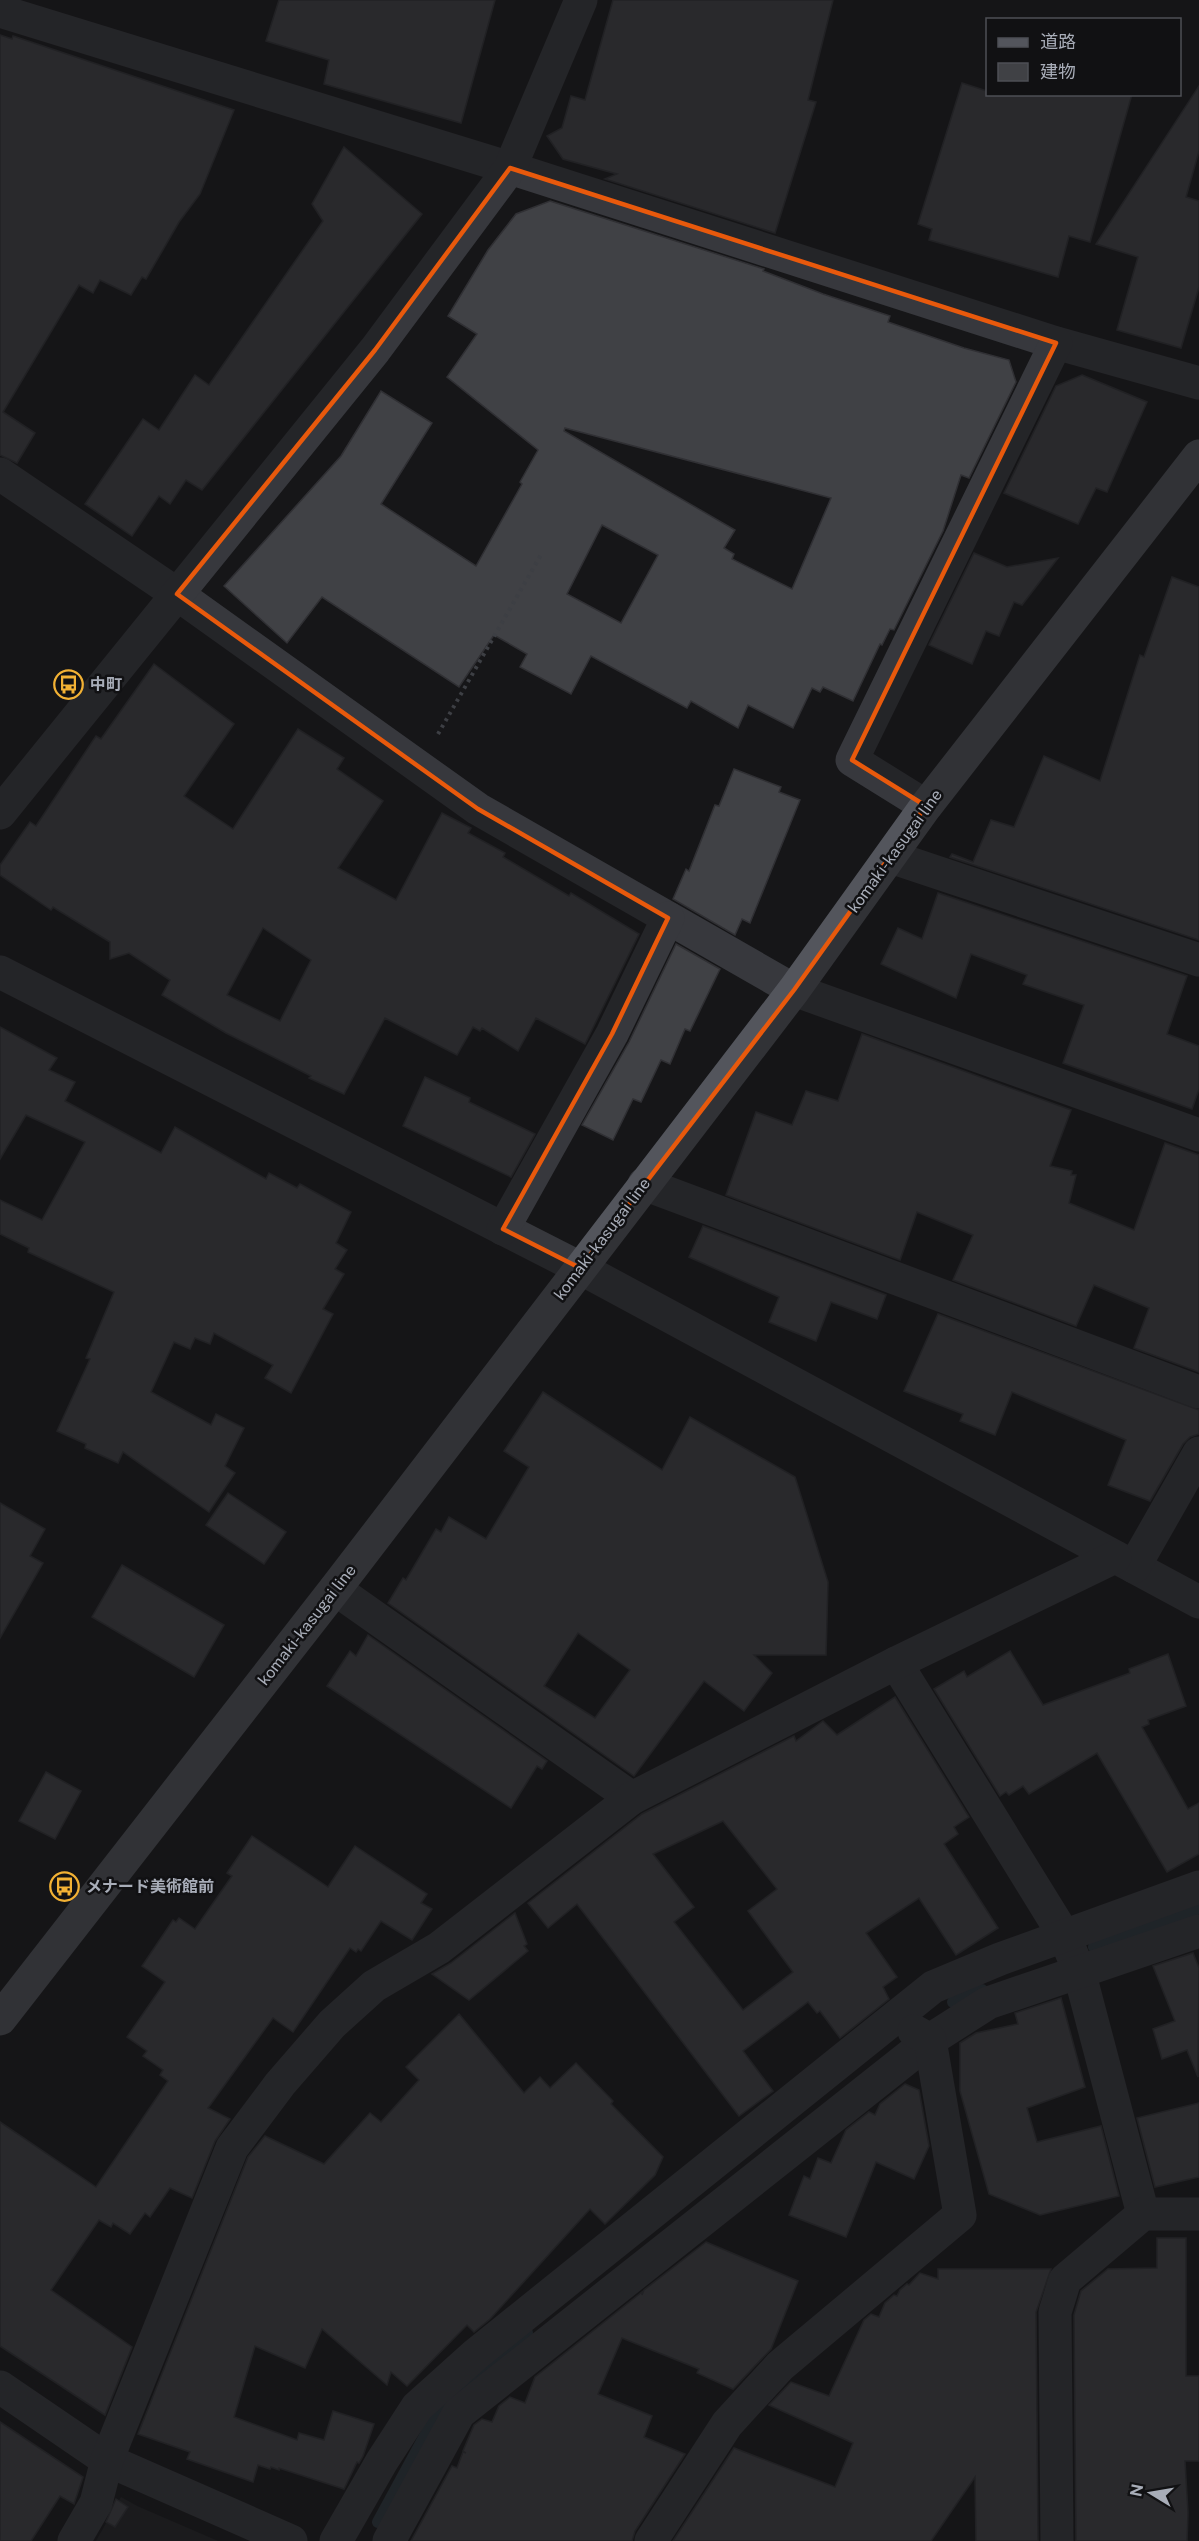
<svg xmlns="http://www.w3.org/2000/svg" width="1199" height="2541" viewBox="0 0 1199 2541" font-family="'Public Sans','Noto Sans JP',sans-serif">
<rect width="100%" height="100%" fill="#161618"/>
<polygon fill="#222225" points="121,2497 137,2506 218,2541 96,2541"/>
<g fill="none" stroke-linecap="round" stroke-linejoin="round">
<g stroke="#2c353c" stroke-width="12">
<polyline points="1094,1947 1199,1908"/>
<polyline points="953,2002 982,1990"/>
<polyline points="378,2522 440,2408 527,2333"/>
</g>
</g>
<g fill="#404145" stroke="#303034" stroke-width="1.5" fill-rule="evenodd">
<polygon points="279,0 495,0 461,123 324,84 329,60 266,41"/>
<polygon points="613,0 833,0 808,100 816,102 775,233 605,179 617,174 563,159 547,136 562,128 571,96 585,100"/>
<polygon points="0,35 12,39 13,36 234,110 200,194 179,222 146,279 142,277 131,295 100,280 93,293 79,285 3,412 35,433 17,463 0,455"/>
<polygon points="962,83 987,91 987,94 1132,94 1090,242 1069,236 1058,277 929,240 932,229 918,224"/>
<polygon points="1199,86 1199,151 1186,197 1199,201 1199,287 1181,348 1117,330 1138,257 1096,244"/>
<polygon points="344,147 422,214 202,490 186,480 170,504 159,496 132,536 85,504 143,419 159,430 195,375 209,385 323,221 312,204"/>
<path d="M550,201L764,269L763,271L823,294L890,316L888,322L964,348L1009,360L1016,382L969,478L961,475L943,531L894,630L890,629L882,645L880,644L853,701L823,687L820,692L812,688L793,728L748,705L738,728L691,701L687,708L591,656L571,694L520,667L527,654L494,635L459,687L322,597L287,643L224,586L341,456L381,391L432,423L381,504L476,566L522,484L520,482L538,450L447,377L477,334L448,316L488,250L516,214ZM565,428L831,498L792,589L732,559L734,554L724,548L735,530L564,431ZM602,525L658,555L621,623L567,594Z"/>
<polygon points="1082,375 1147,402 1107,492 1096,488 1078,524 1004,493 1056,386"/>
<polygon points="974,553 1007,567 1058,558 1022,605 1014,602 999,636 986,631 972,664 929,645"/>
<polygon points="1172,577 1199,587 1199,940 950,857 952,854 973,862 991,820 1014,827 1044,756 1100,781 1140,655 1144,657"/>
<path d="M154,664L234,724L184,796L233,829L298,729L344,758L337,769L383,801L338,868L396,900L442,813L471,828L468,833L505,853L503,857L569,896L571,893L639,934L585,1044L536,1018L518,1051L482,1028L480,1031L473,1027L457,1055L385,1018L344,1094L309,1078L311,1076L226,1033L162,995L170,980L129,953L110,959V942L53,907L51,910L0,875V865L30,822L36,826L96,736L101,739ZM263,928L311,960L280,1021L227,995Z"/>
<polygon points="734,769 781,787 779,792 800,800 750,923 742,919 735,935 673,899 686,869 689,871 715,805 719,806"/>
<polygon points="938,893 1187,976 1167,1034 1199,1046 1199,1089 1192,1109 1063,1063 1084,1005 1023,984 1027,975 971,954 956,998 881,964 898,928 922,939"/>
<polygon points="676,944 720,969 690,1031 685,1029 670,1064 661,1060 641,1102 633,1099 613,1140 582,1125 629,1042"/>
<polygon points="0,1027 57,1058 49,1070 75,1082 65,1101 161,1153 175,1127 266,1179 269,1173 297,1188 300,1184 351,1212 336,1243 347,1250 335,1269 344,1274 323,1309 333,1314 291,1393 265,1378 273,1365 214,1333 210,1344 195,1338 190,1349 174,1342 151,1392 211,1425 216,1414 244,1428 225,1466 235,1473 209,1512 123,1452 118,1463 85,1448 86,1444 57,1431 90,1359 86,1358 114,1292 28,1252 29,1248 0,1234 0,1200 42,1220 85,1142 26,1115 0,1159"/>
<polygon points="862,1034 1071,1110 1050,1166 1072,1171 1071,1175 1076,1175 1069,1203 1134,1230 1165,1143 1199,1155 1199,1372 1134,1348 1149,1308 1094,1285 1076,1326 953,1280 973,1235 917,1212 900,1260 726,1195 756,1112 792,1125 806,1091 838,1101"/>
<polygon points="425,1077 470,1098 469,1102 535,1134 511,1177 403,1126"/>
<polygon points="703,1226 886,1295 877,1319 831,1302 816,1341 769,1322 779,1297 689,1257"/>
<polygon points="938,1314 1199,1410 1199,1434 1190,1437 1183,1444 1150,1501 1108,1485 1126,1440 1012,1392 995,1435 960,1421 963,1414 904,1391"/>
<path d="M543,1392L662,1470L690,1417L795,1477L828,1582L826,1655H754L772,1673L744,1711L704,1681L634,1776L388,1603L403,1578L406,1580L436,1529L441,1532L449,1517L486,1539L529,1467L504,1451ZM578,1633L630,1670L595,1718L544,1686Z"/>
<polygon points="228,1493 286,1532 264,1564 206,1525"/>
<polygon points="0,1503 45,1529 30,1556 43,1563 0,1638"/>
<polygon points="122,1565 224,1625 194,1677 92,1617"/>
<polygon points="368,1635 547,1761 542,1769 537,1766 511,1808 327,1686 350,1651 356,1656"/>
<polygon points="1010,1651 1043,1705 1130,1673 1129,1669 1168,1654 1186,1706 1148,1720 1149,1724 1142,1727 1188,1809 1199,1803 1199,1854 1167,1872 1097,1753 1029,1794 1023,1786 1009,1795 1006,1792 1000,1796 934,1689 964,1671 967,1677"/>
<path d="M895,1697L969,1817L954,1827L958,1834L944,1844L998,1928L956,1955L919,1898L866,1933L897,1977L883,1987L889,1999L840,2038L820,2011L817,2013L808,2002L743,2051L773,2091L739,2116L577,1904L548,1928L528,1903L642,1814L794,1736L796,1741L823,1721L837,1735ZM723,1821L777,1889L748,1911L793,1972L743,2010L674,1922L694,1907L653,1854Z"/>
<polygon points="46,1772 81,1791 55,1839 19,1821"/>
<polygon points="252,1836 328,1887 355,1846 427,1894 421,1903 432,1909 412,1940 381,1921 361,1951 358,1949 356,1952 350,1948 293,2032 273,2018 208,2108 230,2119 215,2141 192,2198 170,2188 150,2217 145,2213 130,2234 113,2223 111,2227 99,2220 51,2290 132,2347 105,2415 0,2346 0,2122 96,2187 168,2081 160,2075 163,2070 143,2056 147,2051 127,2037 165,1982 142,1966 173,1920 176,1922 179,1918 195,1929 232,1876 227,1873"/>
<polygon points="515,1913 527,1944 524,1946 528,1951 469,2000 432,1974 451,1963"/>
<polygon points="1193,1953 1199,1968 1198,2077 1187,2050 1162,2059 1153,2029 1175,2021 1153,1966"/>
<polygon points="1061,1998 1085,2087 1027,2108 1037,2142 1101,2126 1119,2196 1040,2215 989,2194 960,2091 960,2043 976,2033 1018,2024 1015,2013"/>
<polygon points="459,2014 524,2093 540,2077 550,2088 576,2063 613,2101 611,2104 663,2157 655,2175 605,2224 590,2209 490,2319 474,2332 467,2325 407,2386 391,2372 387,2385 322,2329 305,2368 255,2346 234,2417 297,2440 299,2433 324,2440 333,2411 374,2424 363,2456 359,2463 357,2462 344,2489 279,2468 279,2470 271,2467 270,2469 258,2465 253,2482 187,2459 190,2452 138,2434 248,2157 265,2136 324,2164 370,2113 381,2122 419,2080 406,2067"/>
<polygon points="905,2084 919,2090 929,2146 914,2179 876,2162 846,2237 789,2215 804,2176 810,2179 818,2158 831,2163 846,2130 869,2112 875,2115 880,2104"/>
<polygon points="1199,2103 1199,2177 1155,2187 1137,2118"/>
<polygon points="1157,2238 1186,2238 1186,2376 1199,2376 1199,2461 1185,2461 1188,2513 1187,2541 1076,2541 1074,2315 1081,2291 1108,2269 1157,2268"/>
<polygon points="706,2242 798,2281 771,2349 733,2389 697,2373 699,2369 622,2338 598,2394 652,2416 644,2437 685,2454 635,2531 632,2541 411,2541 452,2466 457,2468 463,2452 466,2453 463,2451 474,2425 482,2419 492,2422 499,2406 510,2397 525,2403 535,2377 642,2292 642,2295 644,2290"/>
<polygon points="938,2269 1051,2269 1036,2312 1038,2541 976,2541 975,2477 931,2541 673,2541 734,2448 835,2487 853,2443 769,2405 791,2382 829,2396 864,2320 871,2314 879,2317 885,2303 894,2295 897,2296 900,2290 907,2284 909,2285 920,2273 938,2279"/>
<polygon points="0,2422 83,2477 74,2504 60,2496 31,2541 0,2541"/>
<polygon points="116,2499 128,2507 115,2527 106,2522"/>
</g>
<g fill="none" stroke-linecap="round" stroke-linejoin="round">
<polyline stroke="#3d3f44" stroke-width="4" stroke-dasharray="3 4.5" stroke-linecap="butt" points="438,734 542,553"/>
<g stroke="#37383d" stroke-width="33">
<polyline points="0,11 510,168 1056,343 1199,383"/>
<polyline points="0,474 177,594 478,809 794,990 1199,1135"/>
<polyline points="926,806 852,760 1056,343"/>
<polyline points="0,813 375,350 510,168 581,0"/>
<polyline points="891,857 1199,960"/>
<polyline points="0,972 580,1268 1199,1602"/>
<polyline points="644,1184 1199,1392"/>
<polyline points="503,1229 612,1034 668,918"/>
<polyline points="1134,1567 1199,1453"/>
<polyline points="335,1589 632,1798"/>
<polyline points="896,1663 1065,1937 1079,1971 1143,2214"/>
<polyline points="0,2387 107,2460 291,2541"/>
<polyline points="74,2541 96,2503 107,2460 232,2148 280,2084 332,2024 374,1986 439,1948 632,1798 896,1663 1115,1557"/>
<polyline points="336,2541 382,2461 417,2407 476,2354 933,1987 1000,1959 1199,1887"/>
<polyline points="389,2541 459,2413 930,2040 988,2003 1199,1931"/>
<polyline points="651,2541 727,2424 780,2366 960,2215 930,2040 914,2031"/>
<polyline points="1057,2541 1055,2312 1065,2280 1143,2214 1199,2214"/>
</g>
<polyline stroke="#53555c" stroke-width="33" points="0,2019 335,1589 794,990 926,806 1199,456"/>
</g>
<path d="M0 0H1199V2541H0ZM510,168L1056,343L852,760L926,806L794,990L580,1268L503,1229L612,1034L668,918L478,809L177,594L375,350Z" fill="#161618" fill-opacity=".55" fill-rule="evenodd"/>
<path fill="none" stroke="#e8590c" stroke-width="4.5" stroke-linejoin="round" d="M510,168L1056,343L852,760L926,806L794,990L580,1268L503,1229L612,1034L668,918L478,809L177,594L375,350Z"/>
<defs>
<symbol id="bus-ring" viewBox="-11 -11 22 22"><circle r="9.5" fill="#111113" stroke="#f2b134" stroke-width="1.5"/><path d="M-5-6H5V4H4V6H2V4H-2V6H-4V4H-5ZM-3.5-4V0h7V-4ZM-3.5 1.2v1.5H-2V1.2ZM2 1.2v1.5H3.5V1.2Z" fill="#f2b134"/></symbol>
</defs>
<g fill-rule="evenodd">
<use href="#bus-ring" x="52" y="668" width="33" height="33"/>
<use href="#bus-ring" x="48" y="1870" width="33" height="33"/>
</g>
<g text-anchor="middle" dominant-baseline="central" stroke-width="5" stroke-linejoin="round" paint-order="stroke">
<g font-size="16" font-weight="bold" fill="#a8adb8" stroke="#111113" text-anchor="start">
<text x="90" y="684">中町</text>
<text x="86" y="1886">メナード美術館前</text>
</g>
<g font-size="16" fill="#a8adb8" stroke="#111113">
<text transform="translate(895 851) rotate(-54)">komaki-kasugai line</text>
<text transform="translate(602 1239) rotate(-53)">komaki-kasugai line</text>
<text transform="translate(307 1625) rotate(-52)">komaki-kasugai line</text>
</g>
</g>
<rect x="986" y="18" width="195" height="78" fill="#111113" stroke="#4d4f55" stroke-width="1.5"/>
<rect x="998" y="38" width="30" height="9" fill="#53555c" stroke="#4d4f55" stroke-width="1.5"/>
<text x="1040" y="48" font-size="18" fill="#a8adb8">道路</text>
<rect x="998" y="63" width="30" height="18" fill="#404145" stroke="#4d4f55" stroke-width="1.5"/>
<text x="1040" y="78" font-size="18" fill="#a8adb8">建物</text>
<g transform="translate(1151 2493) rotate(281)" stroke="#111113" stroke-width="4.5" paint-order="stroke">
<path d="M0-4.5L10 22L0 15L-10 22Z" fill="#a8adb8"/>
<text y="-9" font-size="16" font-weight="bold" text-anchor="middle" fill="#a8adb8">N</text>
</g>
</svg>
